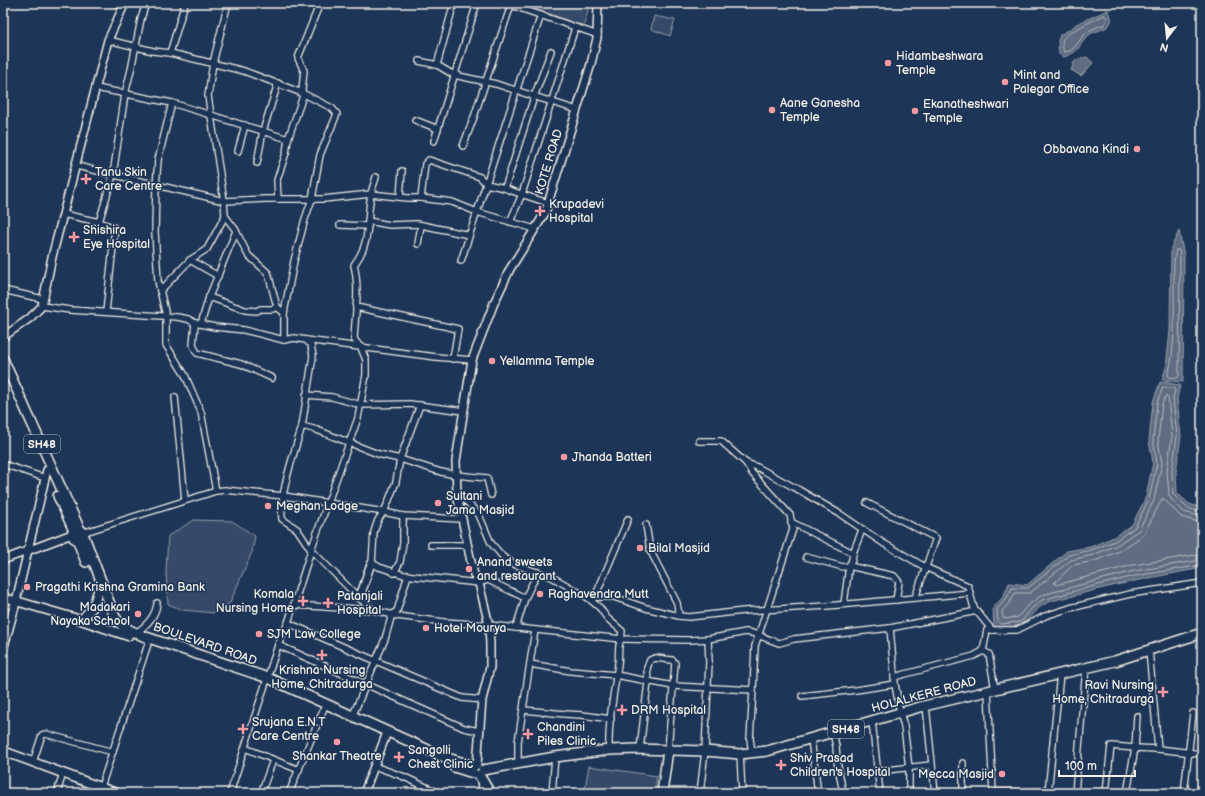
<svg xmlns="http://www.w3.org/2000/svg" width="1205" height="796" viewBox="0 0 1205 796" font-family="'Balsamiq Sans',sans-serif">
<rect width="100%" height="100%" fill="#1d3557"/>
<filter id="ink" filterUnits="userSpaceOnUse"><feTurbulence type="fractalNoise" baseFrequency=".025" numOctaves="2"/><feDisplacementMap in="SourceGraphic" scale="8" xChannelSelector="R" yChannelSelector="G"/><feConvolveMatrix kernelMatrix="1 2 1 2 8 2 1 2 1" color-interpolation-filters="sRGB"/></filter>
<g filter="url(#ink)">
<g fill="#354a67" stroke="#949ea8">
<polygon points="521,3 590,3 584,25 577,24"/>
<polygon points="654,16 675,20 670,36 651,29"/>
<polygon points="194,520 232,521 255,536 252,552 230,603 213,613 183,610 168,604 166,571 168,536"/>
<polygon points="589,766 657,776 654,793 584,793"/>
</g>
<g fill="#5e6d82" stroke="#9aa2ab">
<path d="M1108,10C1120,29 1097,29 1089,35C1078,45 1080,53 1063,57L1059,54L1058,41L1060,35L1072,28L1076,24Z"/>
<polygon points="1087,57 1093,63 1081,76 1071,70 1075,60"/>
<polygon points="1179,231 1184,256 1183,382 1162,380 1166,368 1170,331 1171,248"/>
<path d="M1160,382L1180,385L1177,399L1181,436L1176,471L1177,493L1189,504L1202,508V568C1159,576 1115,584 1073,596C1064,598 1051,600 1043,605C1036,609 1033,616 1027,622C1020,630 1004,628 994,627L993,608L1003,597L1009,583L1027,585L1067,551L1090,547L1114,537L1132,525L1146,497L1153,462L1149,441L1153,402Z"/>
</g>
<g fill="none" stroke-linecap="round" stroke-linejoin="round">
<g stroke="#b8bcbf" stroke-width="1">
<path d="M1104,15L1107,18L1105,24C1100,27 1092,28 1087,32C1079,38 1075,53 1064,52C1063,49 1061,42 1063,39C1066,33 1096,19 1104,15Z"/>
<path d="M1176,250H1179L1180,257L1179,376L1177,378L1169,377L1168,375C1176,348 1174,312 1174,284C1174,273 1173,260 1176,250Z"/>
<polyline points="1202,512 1187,508 1173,494 1172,471 1177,436 1173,399 1175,390 1173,388 1163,387 1157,403 1153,440 1157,463 1149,499 1135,527 1115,541 1091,550 1069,555 1028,588 1012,588 1006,599 997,609 998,622 1002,624 1019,622 1023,620 1031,609 1042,600 1082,589 1135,576 1202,565"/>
<polyline points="1202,517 1184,512 1171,499 1169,495 1167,471 1172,436 1168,397 1166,395 1162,404 1158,440 1162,464 1154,500 1139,530 1117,545 1093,555 1071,560 1030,593 1015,593 1010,602 1002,611 1003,617 1004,619 1018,617 1027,606 1042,595 1134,571 1202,560"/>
<polyline points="1202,523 1181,517 1164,499 1162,499 1145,532 1141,537 1119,551 1095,561 1073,565 1054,583 1056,585 1133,565 1202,554"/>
</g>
<defs>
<g id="minor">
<polyline points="114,3 124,6"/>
<polyline points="228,3 213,63 208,96 224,201 225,216 235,229 248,255 268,273 277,307 284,313"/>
<polyline points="508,3 511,5 598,35"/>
<polyline points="108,40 153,51 170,53 244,71 302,93 332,108 337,114 320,155 312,199 305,219 294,261 284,313 284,340"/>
<polyline points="170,53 185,3"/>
<polyline points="419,61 437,65 454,75 496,84 577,110"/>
<polyline points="437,65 454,3"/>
<polyline points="96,88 172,103 288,139"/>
<polyline points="172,103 158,160 156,186 155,232 158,281 166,316 166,345 185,375 201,412 216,491"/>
<polyline points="415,120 438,129"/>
<polyline points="434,141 477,3"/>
<polyline points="463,146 474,117 511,5"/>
<polyline points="238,151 245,125"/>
<polyline points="257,163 263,131 278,83"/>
<polyline points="77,166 224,201 265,199 323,199 371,194 408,198 421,198 452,202 477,212 535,229"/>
<polyline points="505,188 534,97 551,51"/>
<polyline points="400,197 402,171"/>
<polyline points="421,198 425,164 429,160 480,177 486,184 505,188 509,190 548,203"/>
<polyline points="278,199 277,180 286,153 288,139 303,96 302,90 304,71 298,58 320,3"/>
<polyline points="63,214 99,222 115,228 106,312"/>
<polyline points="368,221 390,225 417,224 469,235"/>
<polyline points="99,222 113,175 125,94 131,70 141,19 146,3"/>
<polyline points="510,222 522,194 575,28"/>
<polyline points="340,225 368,226"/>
<polyline points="418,244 421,225"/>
<polyline points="190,260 218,276"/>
<polyline points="461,261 541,15"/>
<polyline points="3,290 43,299"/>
<polyline points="160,291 190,260 207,249 225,216"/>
<polyline points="209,297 245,310 257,311 260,309 273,309 277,307"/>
<polyline points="42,306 70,310 177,317 188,319 195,323 215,327 244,330 284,340 294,338 306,340 311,345 313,356 302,426 317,430 378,454 400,459 396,482 385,510 378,520 374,532 372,563 379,567 404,575 479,583 488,580 525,598"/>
<polyline points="356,307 458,329 453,359"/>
<polyline points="195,323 193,345 197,353 241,364 272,378"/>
<polyline points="201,324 209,297 236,231"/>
<polyline points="306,340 436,357 472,360"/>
<polyline points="306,395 332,397 361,405 410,404 464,411"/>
<polyline points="175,397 185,500"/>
<polyline points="420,405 400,459 441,472 456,475 487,478 491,495"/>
<path d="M302,426C295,451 279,494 282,519L297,529L311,550L358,597L373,610L397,616L444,622L489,625L622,639L689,640L708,639"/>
<polyline points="699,441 721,441 746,463 757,467 799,490 840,514 883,543 925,567 968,586 974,608 992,630"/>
<polyline points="3,464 45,478"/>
<path d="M457,495L467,502L479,515L491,543L503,557L516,565L552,577L587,597L600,608L607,618L622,631C622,637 620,640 619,646C618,652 619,658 618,664C614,693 608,721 609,750"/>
<polyline points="867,503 936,538 915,598"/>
<polyline points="791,522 853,553 852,560 849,566 843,567 806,557"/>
<polyline points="646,525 650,550 677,603 679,616"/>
<polyline points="82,533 216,491 225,490 284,496 384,512 403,516 462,519"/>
<polyline points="431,545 467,545"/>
<polyline points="853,553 862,530"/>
<polyline points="394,573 400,562 403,543 403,516"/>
<polyline points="587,597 614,597 646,608 679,616 689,617 744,611 827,606 970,593"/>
<polyline points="595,597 628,519"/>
<polyline points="844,604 849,566 894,576 899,582 896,600"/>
<polyline points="294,605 373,610"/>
<polyline points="288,623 462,698 482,700"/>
<polyline points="516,628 525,598 538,572"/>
<polyline points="890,628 977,611"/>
<path d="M136,633C146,626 156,616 157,603"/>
<polyline points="278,645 464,728 479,731"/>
<polyline points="1149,650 1158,749"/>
<polyline points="983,651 989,654 995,690"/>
<polyline points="530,664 571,671 616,675 673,686 753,690 755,646 793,529 790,515 752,473 746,463"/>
<polyline points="894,677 974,656 983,651 987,630 1017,630 1045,616 1070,608 1130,594 1202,583"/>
<polyline points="988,691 993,793"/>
<polyline points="802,696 856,690 895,684"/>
<polyline points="926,706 935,793"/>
<polyline points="524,710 565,714 582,715 611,719"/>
<polyline points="353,715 385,639 392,614 397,611 408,575"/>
<polyline points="872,721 880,793"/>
<polyline points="833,733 836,746 837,761 843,793"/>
<polyline points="811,739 818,793"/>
<polyline points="245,748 299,770"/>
<polyline points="640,749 648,682 647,668 650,660 655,658 672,660 675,663 668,750"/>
<polyline points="752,753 750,739 753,690"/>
<polyline points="740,754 742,793"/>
<polyline points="33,762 42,735 46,734 113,752"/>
<polyline points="518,764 518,742 535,630"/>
<polyline points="374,766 402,776 439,793"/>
<polyline points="878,771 931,765"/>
<polyline points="101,787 148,644"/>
<polyline points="57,793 63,773"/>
<path d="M230,793L278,645L288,623L311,550L358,418L366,375V360L361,348L354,339C355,315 360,289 354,265C372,241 366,222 371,194C372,188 375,182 376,177"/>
<polyline points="261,793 273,760"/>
<polyline points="289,793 324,708"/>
<polyline points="552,793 555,757"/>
<polyline points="700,793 705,751 709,662 708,639 746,632 752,633 779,643 794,639 890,628 895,684 900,713 904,726 909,768 909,793"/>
<polyline points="963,793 963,763"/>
<polyline points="993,793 1048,791 1058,793"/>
<polyline points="1048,793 1060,674"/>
<polyline points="1075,793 1086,668"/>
<polyline points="1106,793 1111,746 1135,748 1137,716"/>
<polyline points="1127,793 1135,748 1158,749 1202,754"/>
<polyline points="1184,793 1193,713"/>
<polyline points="1200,793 1202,775"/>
</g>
<g id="tertiary">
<polyline points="3,337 30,318 42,306 52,257 108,40 125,3"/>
<polyline points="3,560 72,534"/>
<polyline points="3,597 16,601 47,470 53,468"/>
<path d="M358,597C366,588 365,574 372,563"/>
<polyline points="477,765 482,700 490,667 490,645 489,625 479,583 474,575 470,557 457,495 456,461 461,428 472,360 494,303 510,269 545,213 591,64 597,38 598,3"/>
<polyline points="364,793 386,735"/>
</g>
<g id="secondary">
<polyline points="81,620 93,607 98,591"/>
<polyline points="3,648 16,601 81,620 128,636"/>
<polyline points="3,751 116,793"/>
<polyline points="481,793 484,783"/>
</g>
<g id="primary">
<polyline points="3,359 80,530"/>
<polyline points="58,496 74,531"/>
<path d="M83,536L81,539H77L74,538L72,534L76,530L82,531L114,615C120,627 131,631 143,636L268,678L444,757L474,766"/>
<polyline points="77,539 86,562"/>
<polyline points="454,767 473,773"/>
<polyline points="483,770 555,757 609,750 637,749 705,751 740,754 767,751 920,707 1115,661 1202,633"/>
<polyline points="479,775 490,793"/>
<polyline points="662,793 668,750"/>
</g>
</defs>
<use href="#minor" stroke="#f4f1e8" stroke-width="8"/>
<use href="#tertiary" stroke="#f4f1e8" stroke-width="10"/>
<use href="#secondary" stroke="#f4f1e8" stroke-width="11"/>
<use href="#primary" stroke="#f4f1e8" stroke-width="12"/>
<use href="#minor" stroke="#1d3557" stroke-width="5.5"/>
<use href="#tertiary" stroke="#1d3557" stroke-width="7"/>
<use href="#secondary" stroke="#1d3557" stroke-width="8"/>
<use href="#primary" stroke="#1d3557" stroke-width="9"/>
</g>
</g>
<g fill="#ff9aa2" stroke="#1d3557" stroke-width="1.5">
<circle cx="888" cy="63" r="4"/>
<circle cx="1005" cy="82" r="4"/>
<circle cx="772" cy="110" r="4"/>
<circle cx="915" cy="111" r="4"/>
<circle cx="1137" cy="149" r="4"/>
<path d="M84 173h4v4h4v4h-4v4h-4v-4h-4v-4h4z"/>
<path d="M538 205h4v4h4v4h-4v4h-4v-4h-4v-4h4z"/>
<path d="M72 231h4v4h4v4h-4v4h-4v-4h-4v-4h4z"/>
<circle cx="492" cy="361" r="4"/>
<circle cx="564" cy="457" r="4"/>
<circle cx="438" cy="503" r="4"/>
<circle cx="268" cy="506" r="4"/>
<circle cx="640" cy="548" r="4"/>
<circle cx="469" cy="569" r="4"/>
<circle cx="27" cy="587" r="4"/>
<circle cx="540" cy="594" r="4"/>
<path d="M301 595h4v4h4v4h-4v4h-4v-4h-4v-4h4z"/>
<path d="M326 597h4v4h4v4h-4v4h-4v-4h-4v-4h4z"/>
<circle cx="138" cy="614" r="4"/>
<circle cx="426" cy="628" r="4"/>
<circle cx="259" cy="634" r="4"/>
<path d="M320 649h4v4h4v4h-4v4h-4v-4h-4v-4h4z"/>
<path d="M1161 686h4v4h4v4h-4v4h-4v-4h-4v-4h4z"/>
<path d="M620 704h4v4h4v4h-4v4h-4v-4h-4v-4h4z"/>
<path d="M241 723h4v4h4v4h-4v4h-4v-4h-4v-4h4z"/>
<path d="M526 728h4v4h4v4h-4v4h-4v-4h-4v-4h4z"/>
<circle cx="337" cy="742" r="4"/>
<path d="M397 751h4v4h4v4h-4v4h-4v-4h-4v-4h4z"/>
<path d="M779 759h4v4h4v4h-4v4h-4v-4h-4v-4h4z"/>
<circle cx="1002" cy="774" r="4"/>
</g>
<g text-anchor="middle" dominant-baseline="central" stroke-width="3" stroke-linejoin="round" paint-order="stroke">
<g fill="#1d3557" stroke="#b4b9bc" stroke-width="1">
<rect x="24" y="435" width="36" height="18" rx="3"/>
<rect x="828" y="720" width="36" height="18" rx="3"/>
</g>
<g font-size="11" font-weight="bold" fill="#f4f1e8">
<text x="42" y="444">SH48</text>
<text x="846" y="729">SH48</text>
</g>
<g font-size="12" fill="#f4f1e8" stroke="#1d3557" text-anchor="start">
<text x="896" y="56">Hidambeshwara<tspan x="896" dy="14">Temple</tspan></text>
<text x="1013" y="75">Mint and<tspan x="1013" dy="14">Palegar Office</tspan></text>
<text x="780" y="103">Aane Ganesha<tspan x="780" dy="14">Temple</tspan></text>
<text x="923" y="104">Ekanatheshwari<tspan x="923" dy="14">Temple</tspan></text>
<text x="1129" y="149" text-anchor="end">Obbavana Kindi</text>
<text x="95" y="172">Tanu Skin<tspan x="95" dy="14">Care Centre</tspan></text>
<text x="549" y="204">Krupadevi<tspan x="549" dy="14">Hospital</tspan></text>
<text x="83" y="230">Shishira<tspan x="83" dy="14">Eye Hospital</tspan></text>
<text x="500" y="361">Yellamma Temple</text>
<text x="572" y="457">Jhanda Batteri</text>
<text x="446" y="496">Sultani<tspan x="446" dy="14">Jama Masjid</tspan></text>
<text x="276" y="506">Meghan Lodge</text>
<text x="648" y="548">Bilal Masjid</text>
<text x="477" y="562">Anand sweets<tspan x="477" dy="14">and restaurant</tspan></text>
<text x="35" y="587">Pragathi Krishna Gramina Bank</text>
<text x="294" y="594" text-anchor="end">Komala<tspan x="294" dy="14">Nursing Home</tspan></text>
<text x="548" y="594">Raghavendra Mutt</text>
<text x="337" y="596">Patanjali<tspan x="337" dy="14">Hospital</tspan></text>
<text x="130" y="607" text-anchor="end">Madakari<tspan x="130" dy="14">Nayaka School</tspan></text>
<text x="434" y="628">Hotel Mourya</text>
<text x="267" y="634">SJM Law College</text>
<text x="322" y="670" text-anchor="middle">Krishna Nursing<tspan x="322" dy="14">Home, Chitradurga</tspan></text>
<text x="1154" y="685" text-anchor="end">Ravi Nursing<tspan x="1154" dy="14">Home, Chitradurga</tspan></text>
<text x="631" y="710">DRM Hospital</text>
<text x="252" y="722">Srujana E.N.T<tspan x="252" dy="14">Care Centre</tspan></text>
<text x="537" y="727">Chandini<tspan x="537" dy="14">Piles Clinic</tspan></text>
<text x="408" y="750">Sangolli<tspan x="408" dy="14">Chest Clinic</tspan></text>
<text x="337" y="756" text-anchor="middle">Shankar Theatre</text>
<text x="790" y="758">Shiv Prasad<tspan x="790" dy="14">Children's Hospital</tspan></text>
<text x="994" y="774" text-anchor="end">Mecca Masjid</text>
</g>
<g font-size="12" fill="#f4f1e8" stroke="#1d3557">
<text transform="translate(549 162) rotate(-73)">KOTE ROAD</text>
<text transform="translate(205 644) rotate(19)">BOULEVARD ROAD</text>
<text transform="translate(924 695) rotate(-15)">HOLALKERE ROAD</text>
</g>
</g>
<rect width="1205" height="796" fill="none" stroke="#1d3557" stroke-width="16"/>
<rect x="8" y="8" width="1189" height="780" fill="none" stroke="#f4f1e8" stroke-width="1.5" filter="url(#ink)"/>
<g transform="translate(1167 38) rotate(196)" stroke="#1d3557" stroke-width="3" paint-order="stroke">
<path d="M0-3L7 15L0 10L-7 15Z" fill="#f4f1e8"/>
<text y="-6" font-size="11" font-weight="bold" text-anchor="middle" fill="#f4f1e8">N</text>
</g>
<path d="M1059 770v6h76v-6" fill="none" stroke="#f4f1e8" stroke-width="2"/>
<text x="1065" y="770" font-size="12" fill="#f4f1e8" stroke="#1d3557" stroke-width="3" paint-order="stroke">100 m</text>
</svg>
